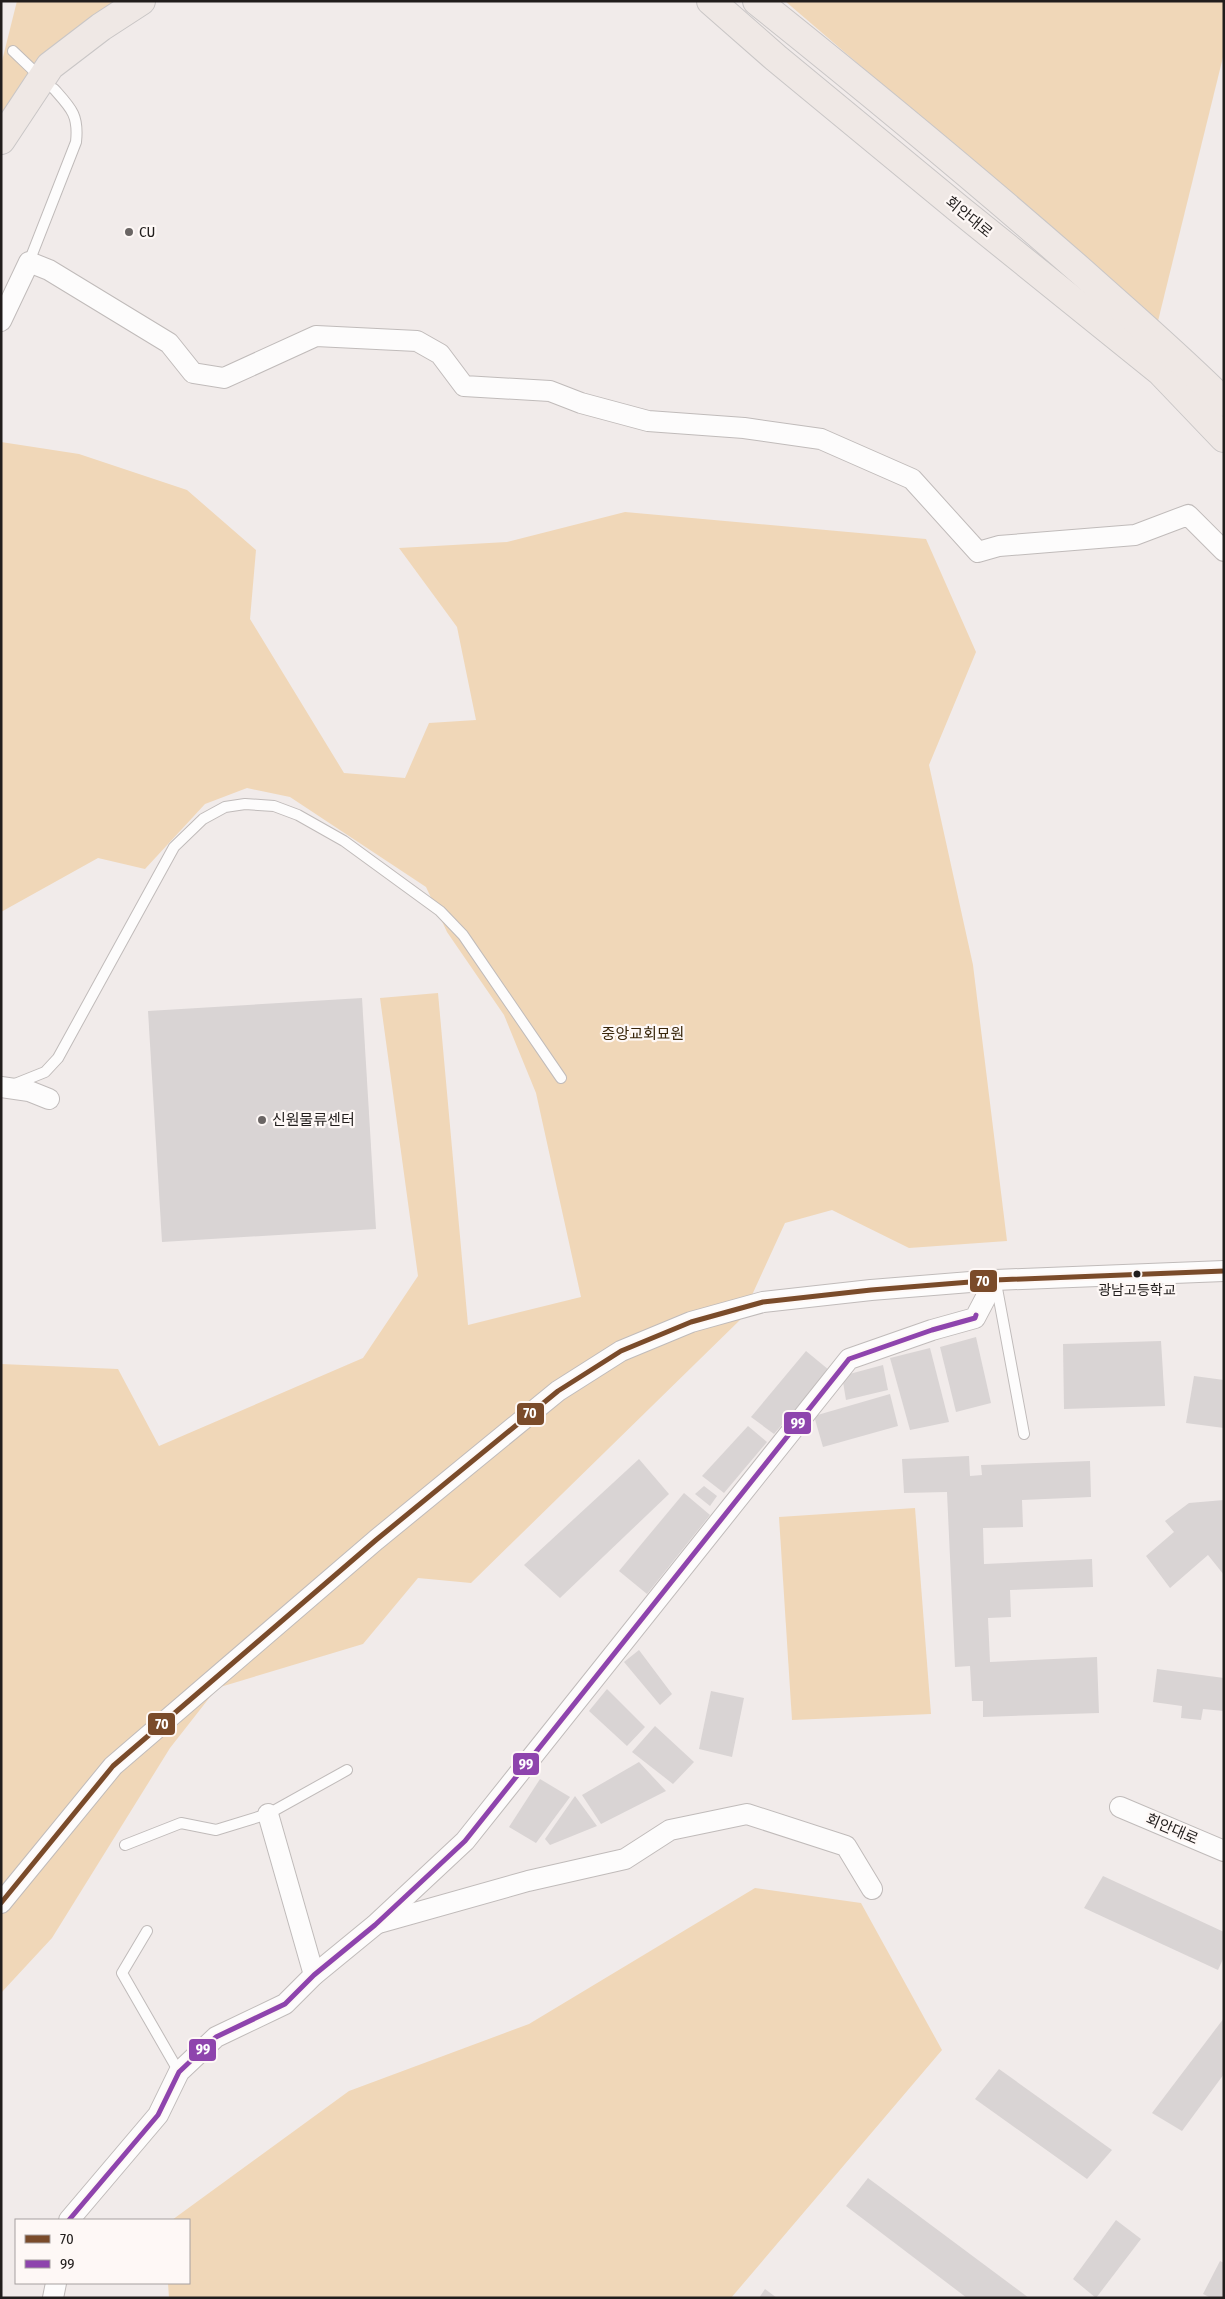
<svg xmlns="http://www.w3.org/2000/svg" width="1225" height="2299" viewBox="0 0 1225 2299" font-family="'Fira Sans Condensed','Noto Sans KR',sans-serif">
<rect width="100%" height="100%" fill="#f1ebea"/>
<g fill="#f0d7b8">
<polygon points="17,1 130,1 1,119 1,65"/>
<polygon points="785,1 1224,1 1224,53 1158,321"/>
<polygon points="1,442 79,454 187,490 256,550 250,619 344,773 405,778 429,723 476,720 457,627 399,548 507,542 625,512 926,539 976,652 929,765 973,965 1007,1241 909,1248 832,1210 785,1223 741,1319 471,1583 418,1578 363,1644 217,1688 170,1748 52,1938 1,1993 1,1364 118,1369 159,1446 363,1358 418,1276 380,998 438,993 468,1325 581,1297 536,1093 504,1015 447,932 426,887 290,797 247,788 205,804 145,869 98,858 1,912"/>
<polygon points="915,1508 931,1714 792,1720 779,1517"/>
<polygon points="755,1888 861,1903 942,2050 731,2298 169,2298 168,2283 189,2283 189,2220 172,2220 349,2091 529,2024"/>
</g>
<g fill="#d9d4d4">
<polygon points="362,998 376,1229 162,1242 148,1011"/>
<polygon points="976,1337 991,1403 956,1412 940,1347"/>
<polygon points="1161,1341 1165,1406 1064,1409 1063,1344"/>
<polygon points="930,1348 949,1422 910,1430 890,1358"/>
<polygon points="806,1351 829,1370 774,1434 751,1417"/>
<polygon points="883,1365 888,1390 846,1400 842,1376"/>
<polygon points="1194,1376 1224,1380 1224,1428 1186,1423"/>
<polygon points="890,1394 898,1426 823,1447 814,1416"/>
<polygon points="748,1426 767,1442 724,1493 702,1476"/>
<polygon points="969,1456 970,1476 982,1475 981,1465 1090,1461 1091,1497 1022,1500 1023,1527 983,1528 984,1564 1092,1559 1093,1587 1010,1590 1011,1617 988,1618 990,1662 1097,1657 1099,1713 983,1717 983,1701 972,1701 970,1666 955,1667 947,1492 904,1493 902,1459"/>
<polygon points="639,1459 669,1494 560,1598 524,1565"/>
<polygon points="704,1486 717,1496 710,1506 695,1494"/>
<polygon points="684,1493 710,1515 647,1594 619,1571"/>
<polygon points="1224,1500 1224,1575 1208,1555 1170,1588 1146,1556 1174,1532 1165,1521 1189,1503"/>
<polygon points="639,1650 672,1694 660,1705 624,1662"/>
<polygon points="1157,1669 1224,1678 1224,1711 1203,1709 1201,1720 1181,1718 1182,1706 1153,1702"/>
<polygon points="607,1689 645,1727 627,1746 589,1711"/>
<polygon points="711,1691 744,1698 732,1757 699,1749"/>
<polygon points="655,1726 694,1762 673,1784 632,1752"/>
<polygon points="639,1762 666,1791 601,1824 582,1795"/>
<polygon points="540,1779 570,1797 536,1843 509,1827"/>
<polygon points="575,1796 597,1826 550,1845 545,1839"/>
<polygon points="1103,1876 1224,1932 1224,1957 1218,1970 1084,1908"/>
<polygon points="1224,2018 1224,2074 1182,2131 1152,2113"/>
<polygon points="999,2069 1112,2150 1087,2179 975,2099"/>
<polygon points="868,2178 1029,2298 967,2298 846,2206"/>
<polygon points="1116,2220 1141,2239 1096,2298 1073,2279"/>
<polygon points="1220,2261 1224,2263 1224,2298 1211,2298 1203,2294"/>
<polygon points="765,2289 777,2298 759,2298"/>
</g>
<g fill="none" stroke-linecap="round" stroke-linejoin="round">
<defs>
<g id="lane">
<polyline points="13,51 33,70"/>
<path d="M29,262L76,142C79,115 71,108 54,89"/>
<polyline points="15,1084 45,1072 58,1058 174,847 203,819 225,807 245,804 274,806 298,815 344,841 440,911 463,935 561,1078"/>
<polyline points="996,1283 1024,1434"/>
<polyline points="125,1845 181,1823 216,1830 268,1814 347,1770"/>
<polyline points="147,1931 122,1973 179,2072"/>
</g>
<g id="street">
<polyline points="1,321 29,262 49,270 169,343 193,373 224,378 316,336 417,341 440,354 464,386 550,391 581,403 648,421 744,428 821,439 912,479 978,552 999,546 1135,535 1188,515 1224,551"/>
<polyline points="1,1087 29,1091 49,1099"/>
<polyline points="1120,1807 1224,1851"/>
<polyline points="268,1814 314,1975"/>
<polyline points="1,1903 113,1766 376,1540 558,1391 621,1351 691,1322 763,1302 871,1290 995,1280 1224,1271"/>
<polyline points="379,1923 528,1881 625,1859 670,1830 747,1814 846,1846 872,1889"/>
<polyline points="69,2220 158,2115 179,2072 216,2037 285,2004 314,1975 375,1925 465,1841 849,1359 932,1330 975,1318 995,1280"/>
<polyline points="53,2298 56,2283"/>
</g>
<g id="highway">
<polyline points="711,1 776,58 959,209 1160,371 1224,438"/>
<path d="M757,1C867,89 976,179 1082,272C1130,315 1178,356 1224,402"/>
<polyline points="1,140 50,66 101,27 141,1"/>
</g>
</defs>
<use href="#lane" stroke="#c0bbba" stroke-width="12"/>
<use href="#street" stroke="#c0bbba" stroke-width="22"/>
<use href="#highway" stroke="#c9c6c6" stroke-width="30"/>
<use href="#lane" stroke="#fdfcfc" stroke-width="10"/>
<use href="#street" stroke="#fdfcfc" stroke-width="20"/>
<use href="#highway" stroke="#efe8e5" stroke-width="28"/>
<defs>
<polyline id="bus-1" points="1,1903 113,1766 376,1540 558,1391 621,1351 691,1322 763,1302 871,1290 995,1280 1224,1271"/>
<polyline id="bus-2" points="69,2220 158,2115 179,2072 216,2037 285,2004 314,1975 375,1925 465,1841 849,1359 932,1330 975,1318 976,1315"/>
</defs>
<use href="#bus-1" stroke="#fef8f6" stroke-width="9"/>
<use href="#bus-2" stroke="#fef8f6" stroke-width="9"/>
<use href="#bus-1" stroke="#7a4b2a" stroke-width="5"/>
<use href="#bus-2" stroke="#8e44ad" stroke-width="5"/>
</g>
<g fill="#6a6564" stroke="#fef8f6" stroke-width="2">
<circle cx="129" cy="232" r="5"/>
<circle cx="262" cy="1120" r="5"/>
</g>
<circle fill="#211d1c" stroke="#fef8f6" stroke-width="2" cx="1137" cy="1274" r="4.5"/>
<g text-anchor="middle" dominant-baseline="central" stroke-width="4.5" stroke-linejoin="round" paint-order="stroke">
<g font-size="14" fill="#211d1c" stroke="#fef8f6">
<text x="1137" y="1290">광남고등학교</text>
</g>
<g font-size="15" fill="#211d1c" stroke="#fef8f6">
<text transform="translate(969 217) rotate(39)">회안대로</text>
<text transform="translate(1172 1829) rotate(23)">회안대로</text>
</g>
<g font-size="15" fill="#211d1c" stroke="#fef8f6" text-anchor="start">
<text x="139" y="232">CU</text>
<text x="272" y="1120">신원물류센터</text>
</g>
<g font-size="15" fill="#38250a" stroke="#fef8f6">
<text x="643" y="1034">중앙교회묘원</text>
</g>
</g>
<g stroke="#fef8f6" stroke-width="2">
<rect x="969" y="1269" width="29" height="24" rx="5" fill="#7a4b2a"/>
<rect x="516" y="1402" width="29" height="24" rx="5" fill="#7a4b2a"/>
<rect x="783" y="1411" width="29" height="24" rx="5" fill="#8e44ad"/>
<rect x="147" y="1712" width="29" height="24" rx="5" fill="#7a4b2a"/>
<rect x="512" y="1752" width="28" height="24" rx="5" fill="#8e44ad"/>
<rect x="188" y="2038" width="29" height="24" rx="5" fill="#8e44ad"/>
</g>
<g font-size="14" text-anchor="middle" font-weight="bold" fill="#fff">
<text x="983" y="1286">70</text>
<text x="530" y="1418">70</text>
<text x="798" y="1428">99</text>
<text x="162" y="1729">70</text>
<text x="526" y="1769">99</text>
<text x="203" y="2054">99</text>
</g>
<rect width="1225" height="2299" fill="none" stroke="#211d1c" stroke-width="5"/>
<rect x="15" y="2219" width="175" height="65" fill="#fef8f6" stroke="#a6a09f"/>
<rect x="25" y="2235" width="25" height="8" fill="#7a4b2a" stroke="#a6a09f"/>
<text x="60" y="2244" font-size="15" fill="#211d1c">70</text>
<rect x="25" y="2260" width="25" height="8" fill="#8e44ad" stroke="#a6a09f"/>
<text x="60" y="2269" font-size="15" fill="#211d1c">99</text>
</svg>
